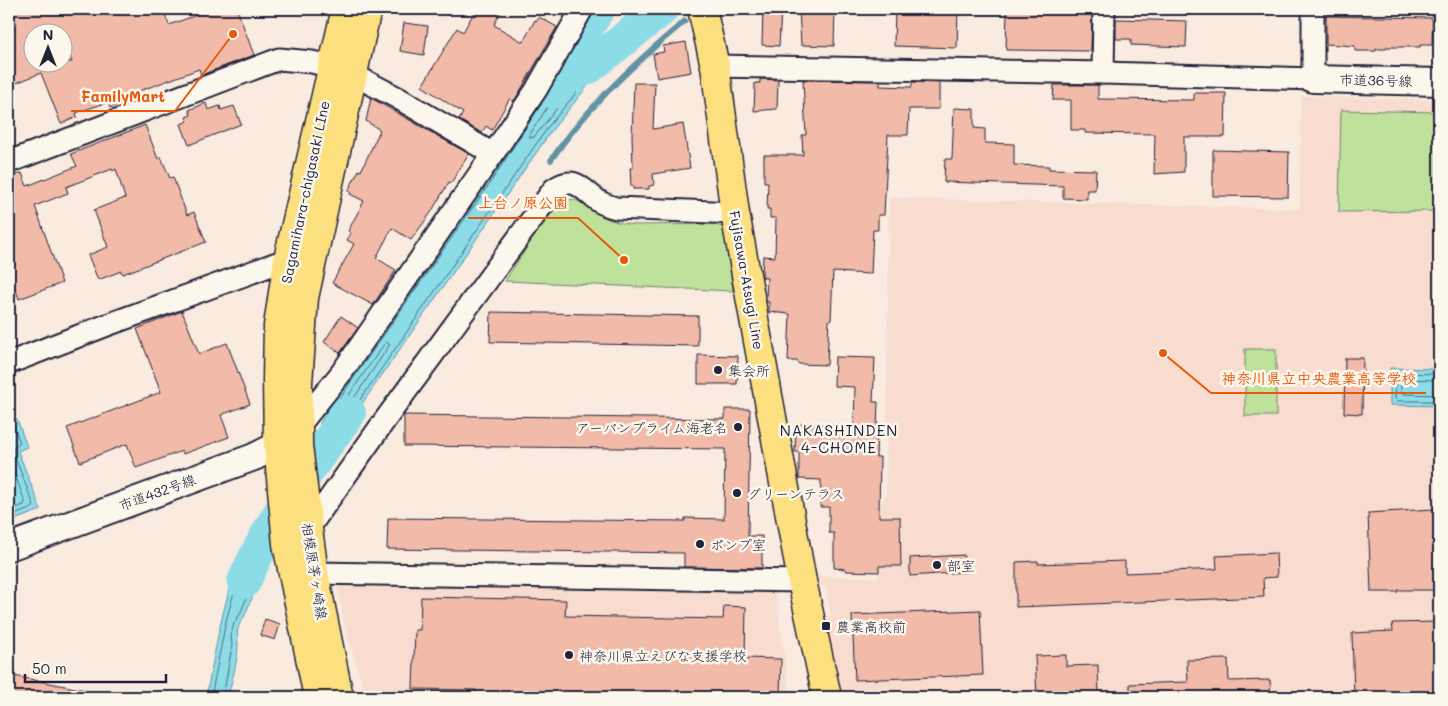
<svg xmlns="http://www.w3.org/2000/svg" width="1448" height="706" viewBox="0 0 1448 706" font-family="Mali,'Klee One',sans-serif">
<rect width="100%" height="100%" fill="#f9ebdf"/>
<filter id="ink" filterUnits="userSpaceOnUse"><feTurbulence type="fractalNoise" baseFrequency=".02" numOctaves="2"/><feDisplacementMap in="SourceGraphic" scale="10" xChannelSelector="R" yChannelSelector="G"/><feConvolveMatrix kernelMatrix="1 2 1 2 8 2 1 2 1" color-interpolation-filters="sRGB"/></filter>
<g filter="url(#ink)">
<g fill="#f7dccf">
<polygon points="1301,96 1439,100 1439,697 841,697 826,619 831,615 826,587 819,585 818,576 879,578 881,503 886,496 889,198 1300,209"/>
<polygon points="336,579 775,589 790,697 366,697 345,627"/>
</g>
<g fill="#bee29c" stroke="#70826c">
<polygon points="1341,110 1439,112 1439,211 1339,212"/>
<path d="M563,199C583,199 582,205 598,214C609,221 621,223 633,225L713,224L722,227L726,240L733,291L505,281L551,210Z"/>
<rect x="1245" y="349" width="31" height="67"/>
</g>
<g fill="#8cdce8" stroke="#6292a3">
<polygon points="568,50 581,54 603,67 552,130 527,166 339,437 323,466 320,423 341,386"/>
<polygon points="1390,368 1439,369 1439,406 1390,405"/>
<polygon points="17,419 27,447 18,451 41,510 9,522 9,422"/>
<path d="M261,518L268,559L244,617C235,629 238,632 238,646C238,660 231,683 228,697H206C218,638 227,570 261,518Z"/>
</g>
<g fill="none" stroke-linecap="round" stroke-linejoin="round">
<g stroke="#4c6c80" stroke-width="1">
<polygon points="572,56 580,58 595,67 595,70 548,127 523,163 331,442 327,443 325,424 346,389 492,180 557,80 570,57"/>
<polygon points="575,64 585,68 586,72 534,137 530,138 530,134 563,83 573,65"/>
<polygon points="386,342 389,344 389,346 354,398 350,398 349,396 351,392"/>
<polyline points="1439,374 1397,373 1395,398 1397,401 1439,401"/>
<polyline points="1439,380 1403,379 1401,382 1401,392 1403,394 1439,395"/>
<polyline points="9,426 14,427 20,442 14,448 13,452 34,506 32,508 9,517"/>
<polyline points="9,458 25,502 24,505 9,510"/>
<polyline points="211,697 226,621 233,596 255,540 258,538 260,540 263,558 240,614 234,623 231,635 232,646 223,697"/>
</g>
<path stroke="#6292a3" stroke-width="5.5" d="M551,160C587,107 635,62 685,21"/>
<g stroke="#8cdce8" stroke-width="34">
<polyline points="558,83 589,67 662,9"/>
<polyline points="553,92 558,83 572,51 598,9"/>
<path d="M244,582C270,520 310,467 349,413"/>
</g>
</g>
<g fill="#f2baa9" stroke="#22223b" fill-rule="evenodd">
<path d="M9,9H163L169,25L213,9H237L254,55L201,75L199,69L134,93L136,98L110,108L108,102L76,113L77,117L61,124L41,73L9,86ZM32,32H62V38L72,62H32Z"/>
<polygon points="476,9 502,9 494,25 523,42 535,20 537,21 539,17 557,27 516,98 513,101 510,98 492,130 486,126 482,133 459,120 463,113 422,86 457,28 463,32"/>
<polygon points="763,9 781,9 779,46 762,45"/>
<polygon points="799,9 835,9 834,46 801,45"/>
<polygon points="895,9 958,9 957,48 894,46"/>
<polygon points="1007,9 1092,9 1091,51 1006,50"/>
<polygon points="1326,16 1433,18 1432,45 1420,45 1420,47 1386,47 1386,49 1376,49 1376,51 1355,51 1355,46 1326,44"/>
<polygon points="1116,19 1187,21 1186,47 1131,45 1131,39 1116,39"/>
<polygon points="404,23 428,26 424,55 400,51"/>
<polygon points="686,42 691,72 657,78 653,54 664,52 663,46"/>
<polygon points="760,79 778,80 777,109 754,111 755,83 760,83"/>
<polygon points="803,80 880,81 880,86 912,87 912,82 939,83 939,109 909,109 908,135 888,135 884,215 878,215 878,230 873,230 871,274 833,272 831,320 829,320 827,365 799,364 797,361 788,361 790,314 769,312 769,302 767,302 766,299 767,278 762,277 763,256 775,257 776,218 770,218 770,209 767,209 768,182 764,182 764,155 803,155 802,135 806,135"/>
<polygon points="634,83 655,83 653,129 683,124 690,168 653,174 654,185 649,186 649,189 633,189 633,186 631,186 630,168 633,168 632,135"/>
<polygon points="1054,85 1098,85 1098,99 1194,100 1194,93 1226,93 1225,137 1184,137 1184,172 1154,174 1155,134 1085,133 1085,130 1071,130 1071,100 1053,100"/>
<polygon points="371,98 469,154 451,183 449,182 430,214 411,240 392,228 376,258 396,270 373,305 332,283 354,244 347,240 351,233 348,231 364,201 350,194 351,192 348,191 359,170 361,171 380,130 366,121"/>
<polygon points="206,103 208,110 220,106 221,110 234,106 241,124 189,145 181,124 188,121 186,117 191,115 189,110"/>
<polygon points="954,108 974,109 974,128 985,129 985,143 1014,144 1014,165 1049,166 1049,169 1096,170 1095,190 1087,190 1087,199 1063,198 1063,186 944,182 945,159 952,159"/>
<polygon points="145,125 158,159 161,157 170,178 173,177 187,215 194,212 206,242 123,274 121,271 98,280 88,255 108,247 94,210 125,198 116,169 113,171 112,169 66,187 68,193 35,206 62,283 19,299 14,285 9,287 9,177 22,173 27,186 77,166 71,154"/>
<polygon points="1213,150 1289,152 1288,197 1213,196"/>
<polygon points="182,311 199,354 227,343 250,404 221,415 229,437 183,454 182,451 136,468 127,444 80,462 67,428 161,392 137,329"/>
<polygon points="491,312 698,316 698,346 490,342"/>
<polygon points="341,316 358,328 340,353 324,342"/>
<polygon points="698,355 738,356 737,384 698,384"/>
<polygon points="835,357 875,358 873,402 878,402 876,457 880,457 879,517 900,517 901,566 879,566 879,572 846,571 846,569 834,568 834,533 829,533 829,507 820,507 821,480 799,479 799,452 795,452 796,424 854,426 855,387 834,386"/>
<polygon points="1345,358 1363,358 1362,414 1344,413"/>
<polygon points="725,409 750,409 748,536 762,536 762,568 684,567 684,553 387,549 388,518 685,521 685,518 724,519 725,449 404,446 404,415 725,419"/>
<polygon points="1434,509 1438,590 1398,590 1398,592 1371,592 1368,513"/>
<polygon points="1276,553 1277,577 1263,578 1264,597 1016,607 1016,562 1038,561 1038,564 1125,561 1125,573 1217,569 1216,556"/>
<polygon points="964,555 965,572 910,576 910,558"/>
<polygon points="421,597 566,600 565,616 723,619 724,606 746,607 745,658 781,659 780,697 475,697 476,690 413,689 415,630 420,630"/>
<polygon points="980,610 983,675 855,680 852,615"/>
<polygon points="265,619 280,624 275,640 260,635"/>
<polygon points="1439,622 1439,697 1354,697 1352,633 1393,631 1392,623"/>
<polygon points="1066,655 1066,666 1098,665 1099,697 1037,697 1035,656"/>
<polygon points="1228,659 1229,681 1270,680 1271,697 1130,697 1130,684 1188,682 1187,660"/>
<polygon points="9,675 85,690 84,697 9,697"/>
</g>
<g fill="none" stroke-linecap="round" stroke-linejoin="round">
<defs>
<g id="minor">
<polyline points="715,66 1103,73 1313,79 1313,9"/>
<polyline points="1103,73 1104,9"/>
<polyline points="354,75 398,98 493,154"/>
<polyline points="9,162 279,59 312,62 333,67"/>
<polyline points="9,363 107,325 288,259"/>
<polyline points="298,427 342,372 493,154 536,90 582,9"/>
<path d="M303,536L385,420L554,189C574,175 581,188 597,200C602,204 609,206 616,208L735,213"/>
<polyline points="314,573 802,581"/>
</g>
<g id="tertiary">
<polyline points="1313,79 1439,82"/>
<polyline points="9,547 254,457 278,445 294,431"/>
</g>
<g id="primary">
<polyline points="702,9 715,66 735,213 756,330 802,581 827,697"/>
<polyline points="318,697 287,544 278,445 277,380 278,326 288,259 346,9"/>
<polyline points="339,697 314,573 308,529 298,445 298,383 304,298 367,9"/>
</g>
</defs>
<use href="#minor" stroke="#22223b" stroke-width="25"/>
<use href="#tertiary" stroke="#22223b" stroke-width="30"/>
<use href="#primary" stroke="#22223b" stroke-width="31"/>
<use href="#minor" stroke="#fbf7ec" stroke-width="21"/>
<use href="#tertiary" stroke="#fbf7ec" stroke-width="26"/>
<use href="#primary" stroke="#fce080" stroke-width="28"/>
</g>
</g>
<g fill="#22223b" stroke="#fbf7ec" stroke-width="2">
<circle cx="718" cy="370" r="5"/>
<circle cx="738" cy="427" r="5"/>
<circle cx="737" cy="493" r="5"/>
<circle cx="700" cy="544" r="5"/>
<circle cx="937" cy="565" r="5"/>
<rect x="821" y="621" width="10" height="10" rx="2.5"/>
<circle cx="569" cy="655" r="5"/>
</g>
<g text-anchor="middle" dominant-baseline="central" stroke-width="5" stroke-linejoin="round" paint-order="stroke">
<g font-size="14" fill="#22223b" stroke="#fbf7ec">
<text transform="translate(1376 80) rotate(1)">市道36号線</text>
<text transform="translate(305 192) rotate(-78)">Sagamihara-chigasaki LIne</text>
<text transform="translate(747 280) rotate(80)">Fujisawa-Atsugi Line</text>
<text transform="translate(157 492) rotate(-20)">市道432号線</text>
<text transform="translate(315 571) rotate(81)">相模原茅ヶ崎線</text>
</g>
<g font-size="14" fill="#22223b" stroke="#fbf7ec" text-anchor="start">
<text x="728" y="370">集会所</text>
<text x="728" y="427" text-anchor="end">アーバンプライム海老名</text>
<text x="747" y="493">グリーンテラス</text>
<text x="710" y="544">ポンプ室</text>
<text x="947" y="565">部室</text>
<text x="836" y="626">農業高校前</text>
<text x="579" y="655">神奈川県立えびな支援学校</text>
</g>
<g font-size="15" letter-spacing="1" fill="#22223b" stroke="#fbf7ec">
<text x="839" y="430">NAKASHINDEN<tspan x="839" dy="17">4-CHOME</tspan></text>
</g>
</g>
<path fill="none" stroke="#e8590c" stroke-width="2" d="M233 34L175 111H71M624 260L578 218H468M1163 353L1211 393H1426"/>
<g fill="#e8590c" stroke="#fbf7ec" stroke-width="2">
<circle cx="233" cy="34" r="5"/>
<circle cx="624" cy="260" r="5"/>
<circle cx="1163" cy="353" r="5"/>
</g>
<g font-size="15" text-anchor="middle" font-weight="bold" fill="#e8590c" stroke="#fbf7ec" stroke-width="5" stroke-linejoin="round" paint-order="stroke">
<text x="123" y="102">FamilyMart</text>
<text x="523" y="208">上台ノ原公園</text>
<text x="1319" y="384">神奈川県立中央農業高等学校</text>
</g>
<rect width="1448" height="706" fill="none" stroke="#fbf7ec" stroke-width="30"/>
<rect x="15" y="15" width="1418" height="676" fill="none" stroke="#22223b" stroke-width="2" filter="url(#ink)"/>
<g transform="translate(48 48)"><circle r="24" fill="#fbf7ec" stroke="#a4a2a5"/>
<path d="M0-4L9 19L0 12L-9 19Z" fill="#22223b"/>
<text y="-8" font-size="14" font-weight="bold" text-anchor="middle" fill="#22223b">N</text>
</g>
<path d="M25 674v8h141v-8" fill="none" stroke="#22223b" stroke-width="2.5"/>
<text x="32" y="674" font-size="15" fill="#22223b" stroke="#fbf7ec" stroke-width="4" paint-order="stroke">50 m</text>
</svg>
